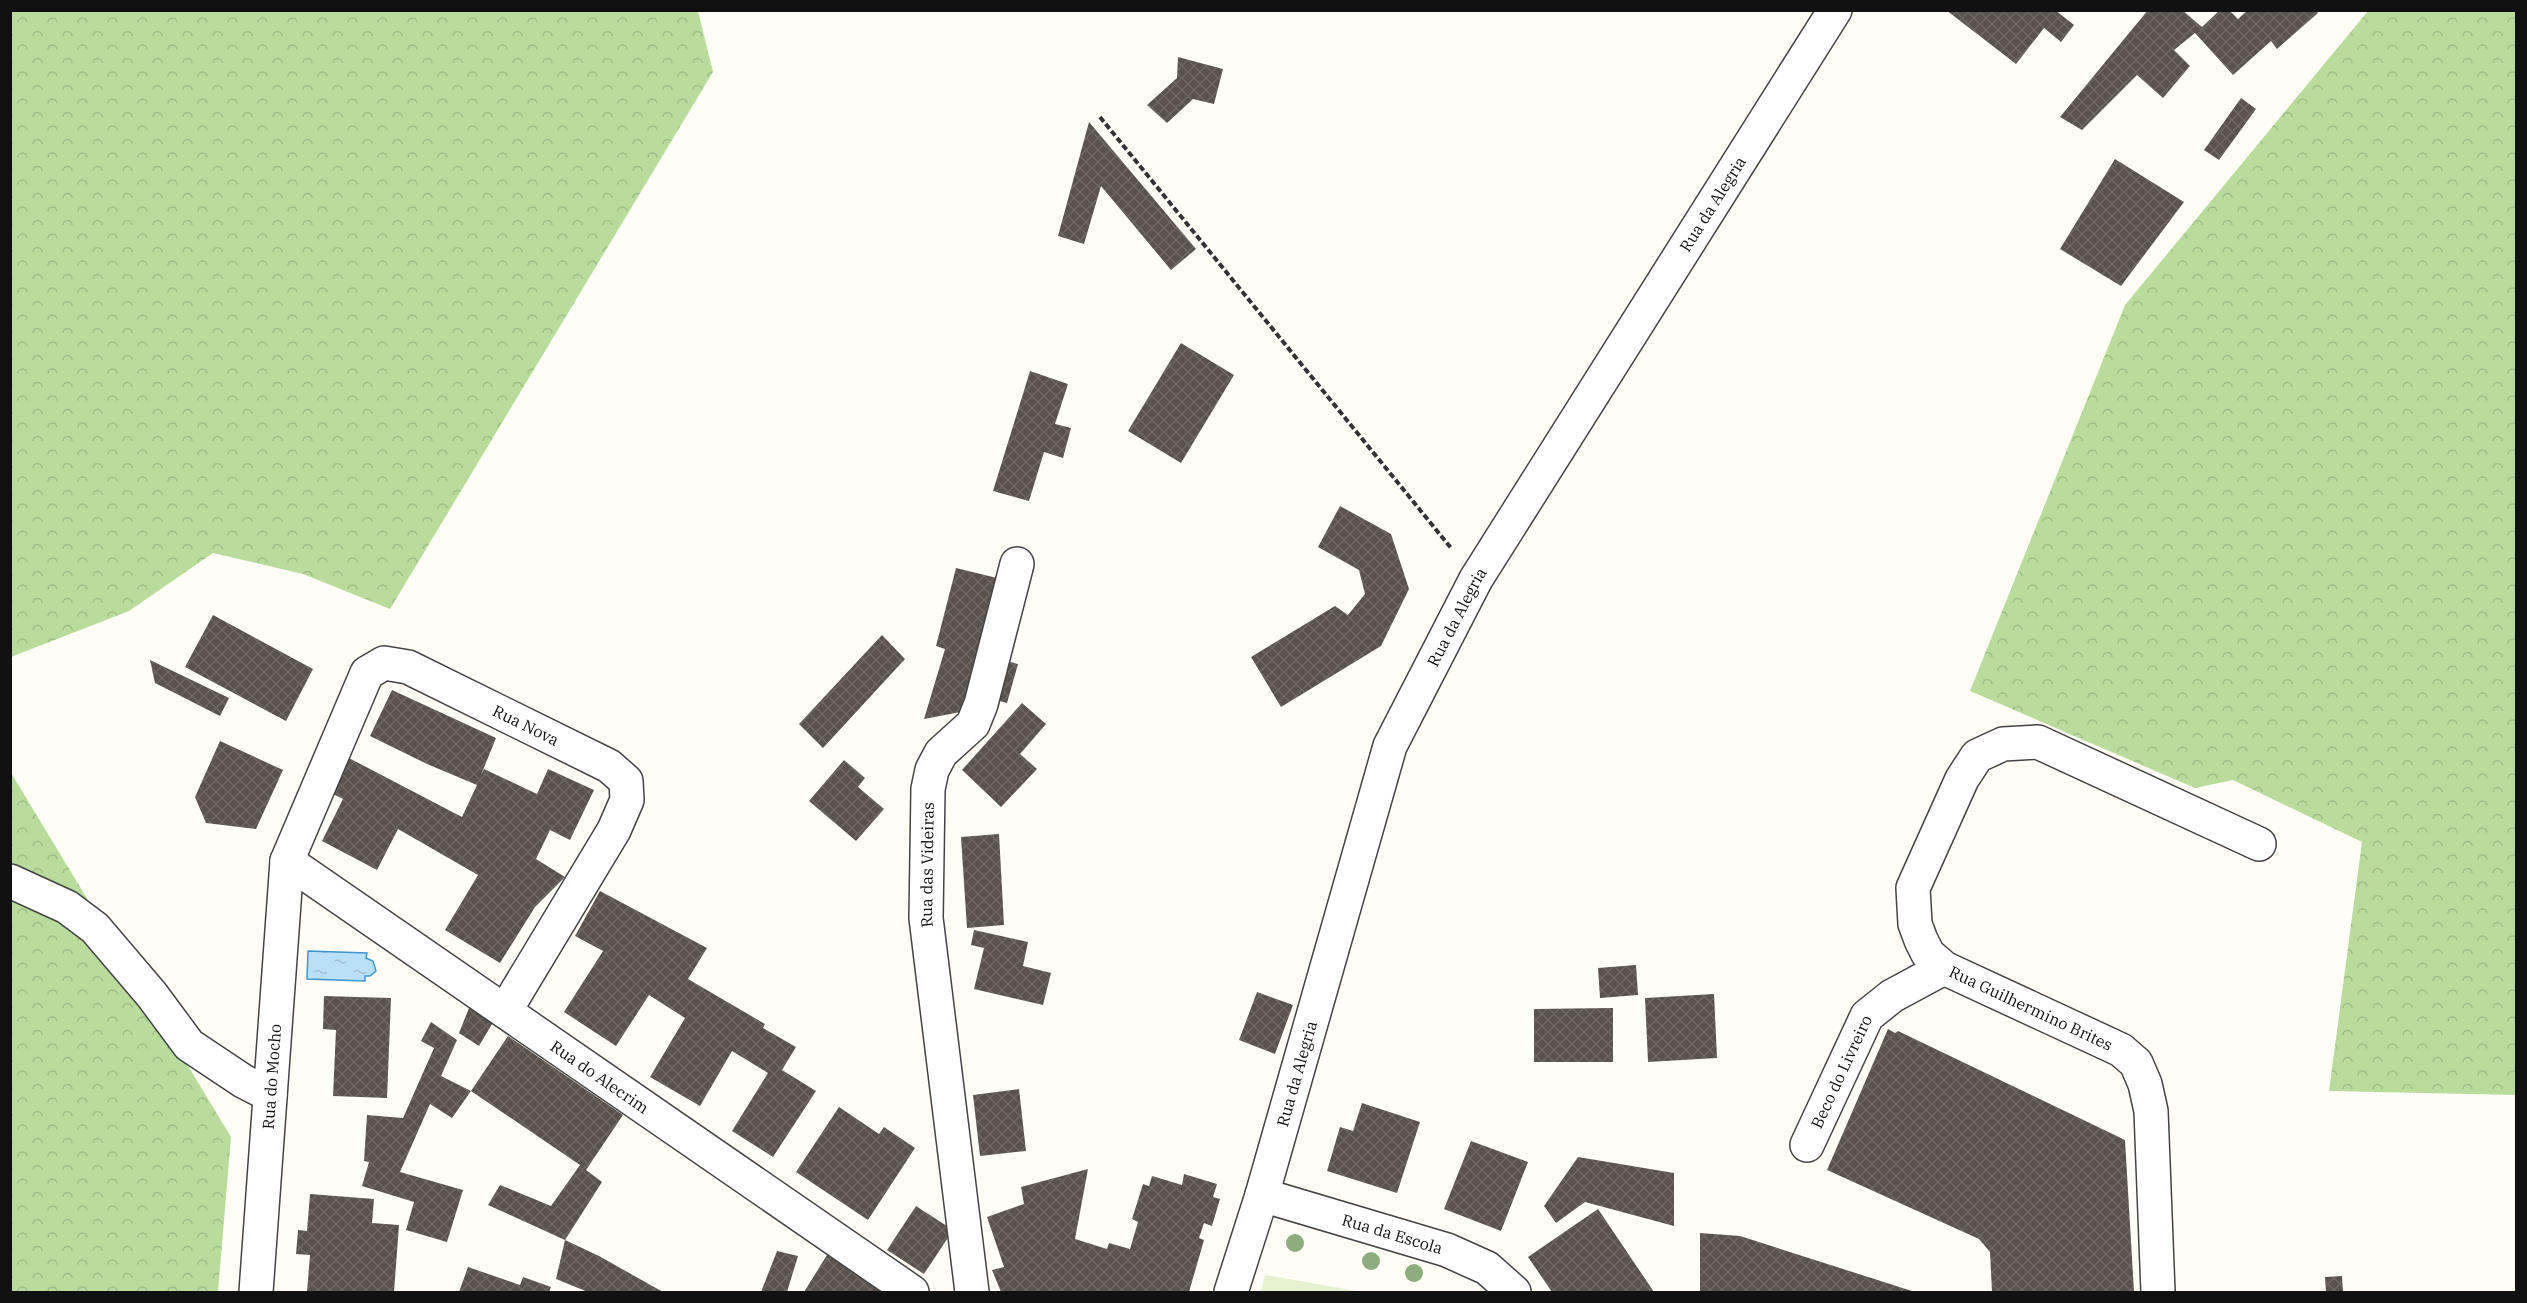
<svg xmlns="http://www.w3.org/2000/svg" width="2527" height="1303" viewBox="0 0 2527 1303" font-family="'IBM Plex Serif',serif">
<defs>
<pattern id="forest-crowns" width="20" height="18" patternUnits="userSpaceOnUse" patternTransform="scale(1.5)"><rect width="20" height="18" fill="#b9dc9c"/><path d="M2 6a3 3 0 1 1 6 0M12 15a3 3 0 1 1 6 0" fill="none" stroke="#9ebc85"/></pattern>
<pattern id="water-ripples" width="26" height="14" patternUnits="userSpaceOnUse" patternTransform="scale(1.5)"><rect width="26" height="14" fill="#b9e0f7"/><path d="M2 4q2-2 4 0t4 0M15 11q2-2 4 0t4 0" fill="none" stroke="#9ebfd3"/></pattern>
<pattern id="building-cross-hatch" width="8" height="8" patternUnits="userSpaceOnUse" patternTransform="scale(1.5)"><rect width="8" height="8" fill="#5a524d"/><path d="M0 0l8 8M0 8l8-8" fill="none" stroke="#6d6662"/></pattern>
</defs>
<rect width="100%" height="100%" fill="#fffdf5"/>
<g fill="url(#forest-crowns)">
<polygon points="11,10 698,11 713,72 390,609 303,574 213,553 129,611 11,657"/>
<polygon points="2368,11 2516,11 2516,1095 2329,1091 2362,842 2233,780 2195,788 1970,691 2125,305"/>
<polygon points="10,771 231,1137 218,1292 11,1292"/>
</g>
<polygon fill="#e6f2cf" points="1265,1275 1363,1292 1261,1292"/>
<polygon fill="url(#water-ripples)" stroke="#3f96cf" stroke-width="1.5" points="308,951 367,953 366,958 373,961 376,971 370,976 365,976 365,981 307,979"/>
<g fill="url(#building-cross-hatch)">
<polygon points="1946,10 2055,10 2074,25 2061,42 2044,28 2016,64"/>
<polygon points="2148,10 2182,10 2202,27 2220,10 2229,10 2238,19 2248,10 2316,10 2318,13 2277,49 2271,41 2233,75 2195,33 2174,50 2190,66 2163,98 2137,75 2082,130 2060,117"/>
<polygon points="1178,57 1223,69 1214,104 1193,99 1167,123 1147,105 1177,78"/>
<polygon points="2241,98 2256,109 2219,160 2204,150"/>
<polygon points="1089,122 1196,249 1171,270 1101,186 1084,244 1058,236"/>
<polygon points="2115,159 2184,202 2121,286 2060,249"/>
<polygon points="1181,343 1234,375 1181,463 1128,431"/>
<polygon points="1030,371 1068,384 1055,424 1071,428 1063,458 1044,452 1029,501 993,491"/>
<polygon points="1340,506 1391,534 1409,589 1381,646 1281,707 1251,657 1335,606 1348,615 1365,594 1359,570 1318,547"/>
<polygon points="956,568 1001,579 966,711 924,719 945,649 936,646"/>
<polygon points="213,615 313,669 286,721 185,667"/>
<polygon points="882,635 905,659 823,748 799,724"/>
<polygon points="150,660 229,698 220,716 155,683"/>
<polygon points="1003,660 1018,664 1007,703 992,699"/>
<polygon points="392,690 496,738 481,775 484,769 537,794 548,769 594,790 570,840 550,830 536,859 565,877 535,907 500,963 445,930 478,875 398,829 377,870 322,841 343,799 329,792 347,757 462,817 477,785 427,764 370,736"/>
<polygon points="1022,703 1046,724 1020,754 1037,769 1001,807 962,770"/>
<polygon points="220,741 283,770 256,829 206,823 195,797"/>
<polygon points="844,760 865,778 858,787 884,809 856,841 809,801"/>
<polygon points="999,834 1004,925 967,928 961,837"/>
<polygon points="600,891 707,948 688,979 765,1024 763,1028 796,1047 782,1070 816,1091 773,1157 732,1131 768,1073 732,1051 700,1106 650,1077 685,1018 649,995 616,1046 564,1012 603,951 575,936"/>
<polygon points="974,930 1028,942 1023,966 1051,973 1043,1005 974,989 984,948 971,945"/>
<polygon points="1636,965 1638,995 1600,998 1598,968"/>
<polygon points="1257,992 1293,1005 1275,1054 1239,1040"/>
<polygon points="1714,994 1717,1058 1648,1062 1645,998"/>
<polygon points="324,996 391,998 387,1098 333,1096 336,1030 323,1029"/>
<polygon points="471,1003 495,1019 479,1046 459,1033"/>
<polygon points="1613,1008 1613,1062 1534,1062 1534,1009"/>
<polygon points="431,1022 457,1040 441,1076 471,1091 508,1036 623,1115 586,1170 602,1182 565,1240 599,1256 663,1292 588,1292 556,1279 565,1240 488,1205 500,1185 551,1206 580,1165 471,1091 452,1118 430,1104 400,1172 463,1190 447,1242 406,1230 414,1202 362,1186 369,1162 364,1161 367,1115 403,1118 434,1048 421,1041"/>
<polygon points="1888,1029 1895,1033 1898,1031 2125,1140 2134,1292 1992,1292 1990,1252 1979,1239 1827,1170"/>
<polygon points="1019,1089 1026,1151 980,1156 973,1095"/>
<polygon points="1362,1103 1420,1122 1397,1193 1327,1171 1340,1127 1353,1131"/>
<polygon points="839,1107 879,1134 884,1127 915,1148 868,1220 796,1172"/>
<polygon points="1471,1141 1528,1162 1501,1231 1444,1209"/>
<polygon points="1578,1157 1674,1173 1674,1226 1585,1202 1556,1223 1544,1206"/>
<polygon points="1088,1169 1075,1239 1107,1249 1109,1243 1130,1249 1138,1222 1132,1219 1143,1184 1149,1186 1152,1176 1182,1185 1184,1174 1217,1184 1213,1197 1220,1199 1212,1226 1204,1223 1199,1238 1204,1240 1189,1292 1001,1292 992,1270 1004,1267 987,1217 1024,1204 1021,1187"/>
<polygon points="310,1194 374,1199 372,1223 399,1225 394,1292 307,1292 310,1255 296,1254 298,1230 307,1231"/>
<polygon points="916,1206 953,1230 924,1274 887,1250"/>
<polygon points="1598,1209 1654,1292 1552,1292 1528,1257"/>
<polygon points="1700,1233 1740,1236 1915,1292 1700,1292"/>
<polygon points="777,1251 798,1256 787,1292 761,1292"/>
<polygon points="827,1255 882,1290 880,1292 804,1292"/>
<polygon points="468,1267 520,1285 523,1277 551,1287 549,1292 459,1292"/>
<polygon points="2342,1276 2343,1292 2326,1292 2325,1277"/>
</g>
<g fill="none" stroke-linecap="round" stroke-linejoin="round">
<defs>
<g id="minor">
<path id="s1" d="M287,861L912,1292"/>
<polyline points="10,881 67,907 95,928 152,995 189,1045 243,1081 270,1095"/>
<path id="s2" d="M1807,1145L1867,1016L1892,996L1944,968"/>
<path id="s3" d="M1262,1195L1447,1250L1487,1268L1514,1292"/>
<path id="s4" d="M256,1292L287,861L367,673L384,663L408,667L609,766L626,781L627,800L614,830L505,1011"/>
<path id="s5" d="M972,1292L926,918L928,789L932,770L941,753L973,724L981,704L1017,564"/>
<path id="s6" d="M1231,1292L1262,1195L1390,746L1476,579L1835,10"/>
<polyline points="2158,1292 2151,1111 2145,1084 2136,1063 2121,1050 1944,968 1928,954 1921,940 1915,924 1913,888 1962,779 1977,756 2003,744 2038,742 2259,844"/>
</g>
</defs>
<use href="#minor" stroke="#444" stroke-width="36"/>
<polyline stroke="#333" stroke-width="4" stroke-dasharray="6 3" stroke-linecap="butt" points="1100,117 1451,548"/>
<use href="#minor" stroke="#fff" stroke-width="33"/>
</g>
<g fill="#8dad7f">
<circle cx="1295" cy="1243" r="9"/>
<circle cx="1371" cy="1261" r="9"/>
<circle cx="1414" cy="1273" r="9"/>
</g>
<g text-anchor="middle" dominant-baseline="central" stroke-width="6" stroke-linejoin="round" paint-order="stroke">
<g font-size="16" fill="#111" stroke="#fff">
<text stroke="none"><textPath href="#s6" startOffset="1200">Rua da Alegria</textPath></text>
<text stroke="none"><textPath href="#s6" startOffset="714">Rua da Alegria</textPath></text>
<text stroke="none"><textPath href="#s4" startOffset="812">Rua Nova</textPath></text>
<text stroke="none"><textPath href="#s5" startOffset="430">Rua das Videiras</textPath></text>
<text transform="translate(2031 1008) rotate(25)">Rua Guilhermino Brites</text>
<text stroke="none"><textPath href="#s6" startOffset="228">Rua da Alegria</textPath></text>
<text stroke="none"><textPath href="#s2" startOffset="81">Beco do Livreiro</textPath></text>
<text stroke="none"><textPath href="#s4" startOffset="216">Rua do Mocho</textPath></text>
<text stroke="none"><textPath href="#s1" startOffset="380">Rua do Alecrim</textPath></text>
<text stroke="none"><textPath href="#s3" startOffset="136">Rua da Escola</textPath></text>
</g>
</g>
<rect width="2527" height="1303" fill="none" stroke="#111111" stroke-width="24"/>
</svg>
